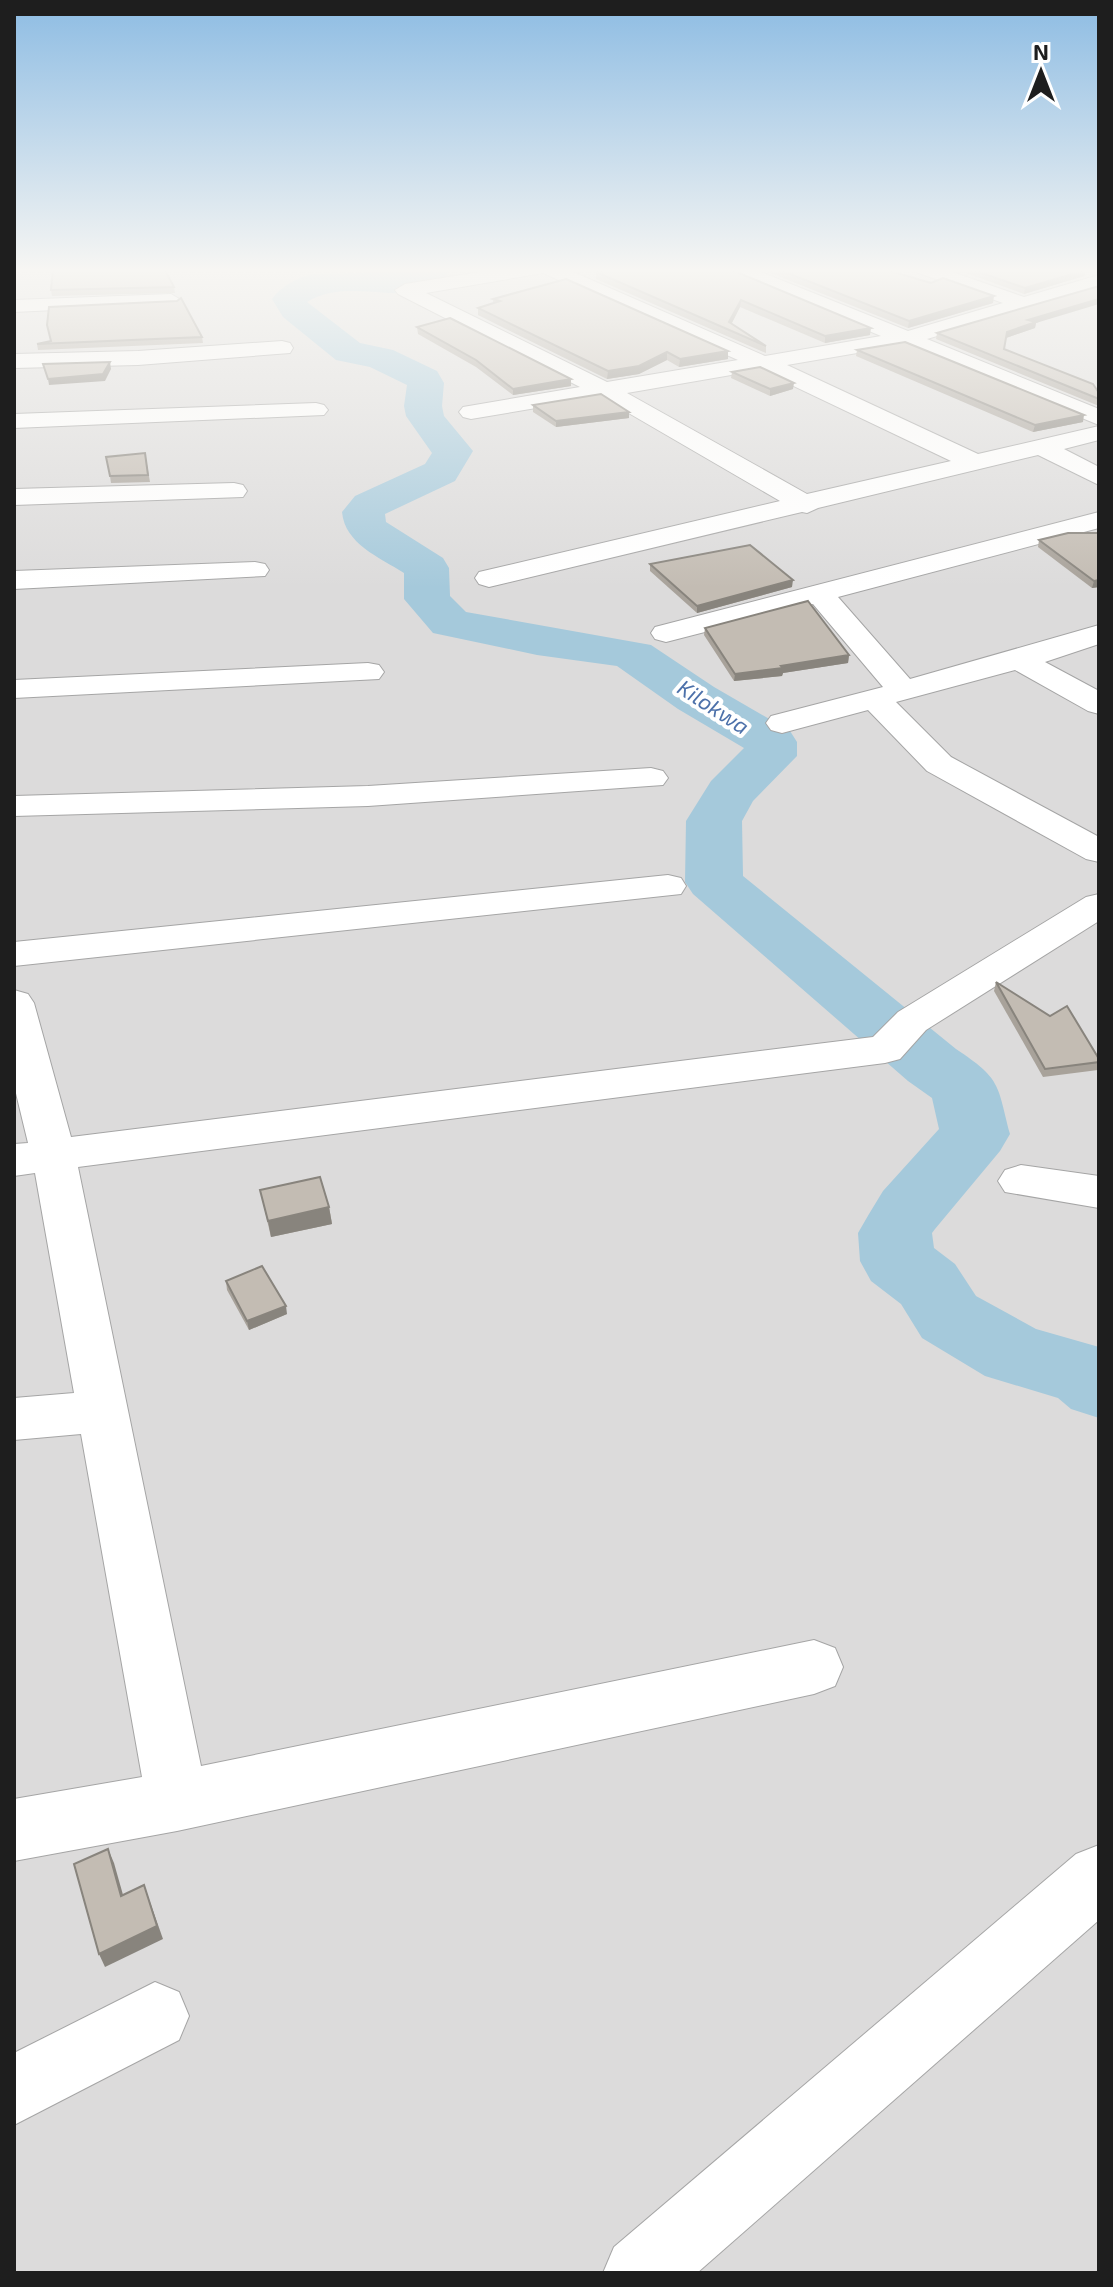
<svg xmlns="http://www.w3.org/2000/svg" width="1113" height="2287" viewBox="0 0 1113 2287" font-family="'Exo 2',sans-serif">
<rect width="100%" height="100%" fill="#eeece4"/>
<rect fill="#dcdbdb" x="14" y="268" width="1085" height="2005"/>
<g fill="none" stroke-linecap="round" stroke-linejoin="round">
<path fill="#a5c9db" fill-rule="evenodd" d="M418,268H450L443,284C402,307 347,276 307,302L360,343L393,350L437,371L444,383L442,406L444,416L473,451L455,481L385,514L386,522L443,558L449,568L450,596L466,612L651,645L714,687L790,731L797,742V756L753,801L742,821L743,876L956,1049C1001,1079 997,1083 1010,1134L1000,1151L935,1229L932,1233L934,1248L955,1264L976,1296L1036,1329L1099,1347V1418L1071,1409L1058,1398L985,1376L922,1338L901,1304L871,1281L860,1261L858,1233L869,1214L883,1191L939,1129L932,1098L908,1081L693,894L685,882L686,821L711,781L744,748L678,709L617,666L537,655L433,633L404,599V573C379,557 345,544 342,512L355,496L425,464L432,453L406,416L404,406L407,385L370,367L336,360L283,317L272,299C281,286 297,278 312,274L417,272Z"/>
<defs>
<g id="minor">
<path d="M505,268H564L765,356L881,336L728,272L725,268H751L908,331L1003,303L916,272L913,268H941L1024,297L1099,275V288L927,339L1099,409V425L904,345L787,365L978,454L1099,426V440L1064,449L1099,467V485L1038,455L818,508L807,513L802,512L489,587L479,584L475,578L479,572L780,501L601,397L471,419L463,417L459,412L463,407L580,387L398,294L395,290L405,284ZM543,273L738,360L607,382L426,293ZM760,370L951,461L807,494L627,393Z"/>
<polygon points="171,294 181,300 178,304 14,312 14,300"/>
<polygon points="282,341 290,343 293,348 290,353 138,365 14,368 14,354 138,351"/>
<polygon points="316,403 324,405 328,410 324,415 14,428 14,414"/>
<polygon points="234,483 243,485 247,491 243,497 14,505 14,489"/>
<polygon points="1099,512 1099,528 838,597 910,679 1099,625 1099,644 1045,662 1099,691 1099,714 1088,711 1015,670 896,702 951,757 1099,837 1099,862 1086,859 927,771 868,710 782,733 771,730 766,723 771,716 883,687 813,604 666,642 655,639 651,633 655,627"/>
<polygon points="255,562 265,564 269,570 265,576 14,589 14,571"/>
<polygon points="368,663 379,665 384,672 379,679 14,698 14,680"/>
<polygon points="651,768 663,771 668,778 663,785 368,806 14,816 14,796 368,786"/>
<polygon points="668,875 681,878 686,886 681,894 14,966 14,942"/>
<polygon points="1099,894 1099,921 926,1030 900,1059 885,1063 78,1167 201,1766 814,1640 835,1648 843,1667 835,1686 814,1694 177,1831 14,1861 14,1799 142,1777 81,1434 14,1440 14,1398 74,1393 35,1173 14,1176 14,1144 28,1143 14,1085 14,990 28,994 34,1003 71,1137 873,1037 898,1012 1086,897"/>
<polygon points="1021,1165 1099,1176 1099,1208 1005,1192 998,1181 1005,1170"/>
<polygon points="1099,1845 1099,1920 697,2273 603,2273 614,2247 1076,1854"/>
<polygon points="155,1982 179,1992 189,2016 179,2040 14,2125 14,2053"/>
</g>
</defs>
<use href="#minor" stroke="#a5a5a5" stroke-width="2"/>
<use href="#minor" fill="#fff" fill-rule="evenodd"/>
</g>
<g fill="#a8a29a">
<polygon points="727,268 870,335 825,343 740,307 731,324 766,346 766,353 596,279 596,272"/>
<polygon points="758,268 880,268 993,303 908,328"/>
<polygon points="967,268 1086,270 1084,276 1024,294 966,273"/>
<polygon points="174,287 175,293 52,296 51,290"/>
<polygon points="493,299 728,359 679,367 667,360 639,374 607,379 478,315 478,308 493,303"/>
<polygon points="1036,323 1035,328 1006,338 1004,349 1099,393 1099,406 936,339 937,333"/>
<polygon points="417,327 571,386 513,395 476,367 418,334"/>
<polygon points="202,337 203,343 38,350 37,344"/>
<polygon points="857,350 1083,422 1033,432 856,356"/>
<polygon points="732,372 793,389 770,396 731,378"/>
<polygon points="533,405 629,412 629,418 556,427 533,412"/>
<polygon points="145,453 150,482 111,483 110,476"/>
<polygon points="1068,533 1099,587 1092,588 1038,547 1039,540"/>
<polygon points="650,564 792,587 697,613 650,571"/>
<polygon points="705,628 849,655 848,663 783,673 782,676 734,681 704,635"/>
<polygon points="996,982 1099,1059 1098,1070 1043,1077 994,991"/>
<polygon points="260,1190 329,1207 332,1224 271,1237"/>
<polygon points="226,1281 287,1314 249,1330 227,1290"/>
</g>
<g fill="#88847d">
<polygon points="1086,270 1084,276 1024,294 1025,288"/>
<polygon points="994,296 993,303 908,328 909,321"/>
<polygon points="1099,299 1099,304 1036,323 1035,328 1006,338 1007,332 1028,320"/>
<polygon points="741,300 740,307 729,329 729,322"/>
<polygon points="871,328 870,335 825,343 825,336"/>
<polygon points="728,351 728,359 679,367 680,359"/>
<polygon points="667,352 667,360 639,374 607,379 608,371"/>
<polygon points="110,362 111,369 105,381 49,385 48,379"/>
<polygon points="571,379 571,386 513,395 513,389"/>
<polygon points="794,383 793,389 770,396 770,389"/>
<polygon points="629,412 629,418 556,427 556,421"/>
<polygon points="1084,415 1083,422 1033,432 1035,425"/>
<polygon points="793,580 792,587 697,613 697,606"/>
<polygon points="1099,580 1099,587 1092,588 1094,581"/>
<polygon points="849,655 848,663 783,673 782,676 734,681 735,674"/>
<polygon points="329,1207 332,1224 271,1237 268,1221"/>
<polygon points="286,1306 287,1314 249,1330 247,1321"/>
<polygon points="108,1849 114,1863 127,1909 121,1896"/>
<polygon points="144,1885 163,1939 105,1967 99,1954"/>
</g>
<g fill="#c3bcb3" stroke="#88847d" stroke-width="2">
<polygon points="53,268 164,268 174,287 51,290"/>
<polygon points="614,268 727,268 871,328 825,336 741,300 729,322 766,346 596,272"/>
<polygon points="775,268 880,268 931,283 943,278 994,296 909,321"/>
<polygon points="967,268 1077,268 1086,270 1025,288"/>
<polygon points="566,279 728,351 680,359 667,352 639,366 608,371 478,308 500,301 493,299"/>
<polygon points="1099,286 1099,299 1028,320 1036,322 1007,332 1004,349 1093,384 1099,393 1099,399 937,333"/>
<polygon points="181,298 202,337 37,344 51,341 47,325 49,307 177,301"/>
<polygon points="450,318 571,379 513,389 476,360 417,327"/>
<polygon points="905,342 1084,415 1035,425 857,350"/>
<polygon points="110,362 103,374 48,379 43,364"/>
<polygon points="760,367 794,383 770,389 732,372"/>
<polygon points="601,394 629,412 556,421 533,405"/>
<polygon points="145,453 148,475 110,476 106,457"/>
<polygon points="1068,533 1099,533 1099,580 1094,581 1039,540"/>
<polygon points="750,545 793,580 697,606 650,564"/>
<polygon points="808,601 849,655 781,666 783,668 735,674 705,628"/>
<polygon points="996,982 1050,1016 1067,1006 1099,1059 1099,1062 1045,1069"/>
<polygon points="320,1177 329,1207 268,1221 260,1190"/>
<polygon points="262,1266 286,1306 247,1321 226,1281"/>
<polygon points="108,1849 121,1896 144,1885 157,1926 99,1954 74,1864"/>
</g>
<linearGradient id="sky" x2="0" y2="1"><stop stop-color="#8dbce3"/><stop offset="0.46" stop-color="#f7f6f3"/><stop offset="1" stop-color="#f7f6f3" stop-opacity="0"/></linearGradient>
<rect width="1113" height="588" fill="url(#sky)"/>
<g text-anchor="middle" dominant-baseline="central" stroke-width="8" stroke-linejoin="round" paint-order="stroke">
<g font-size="22" font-style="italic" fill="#4d71aa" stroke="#fff">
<text transform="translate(714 706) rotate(33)">Kilokwa</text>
</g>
</g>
<rect width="1113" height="2287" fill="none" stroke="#1e1e1e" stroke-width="32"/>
<g transform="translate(1041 72)" stroke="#ffffff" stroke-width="6" paint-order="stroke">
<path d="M0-6L14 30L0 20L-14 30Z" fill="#1e1e1e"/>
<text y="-12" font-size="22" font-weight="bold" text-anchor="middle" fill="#1e1e1e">N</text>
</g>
</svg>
